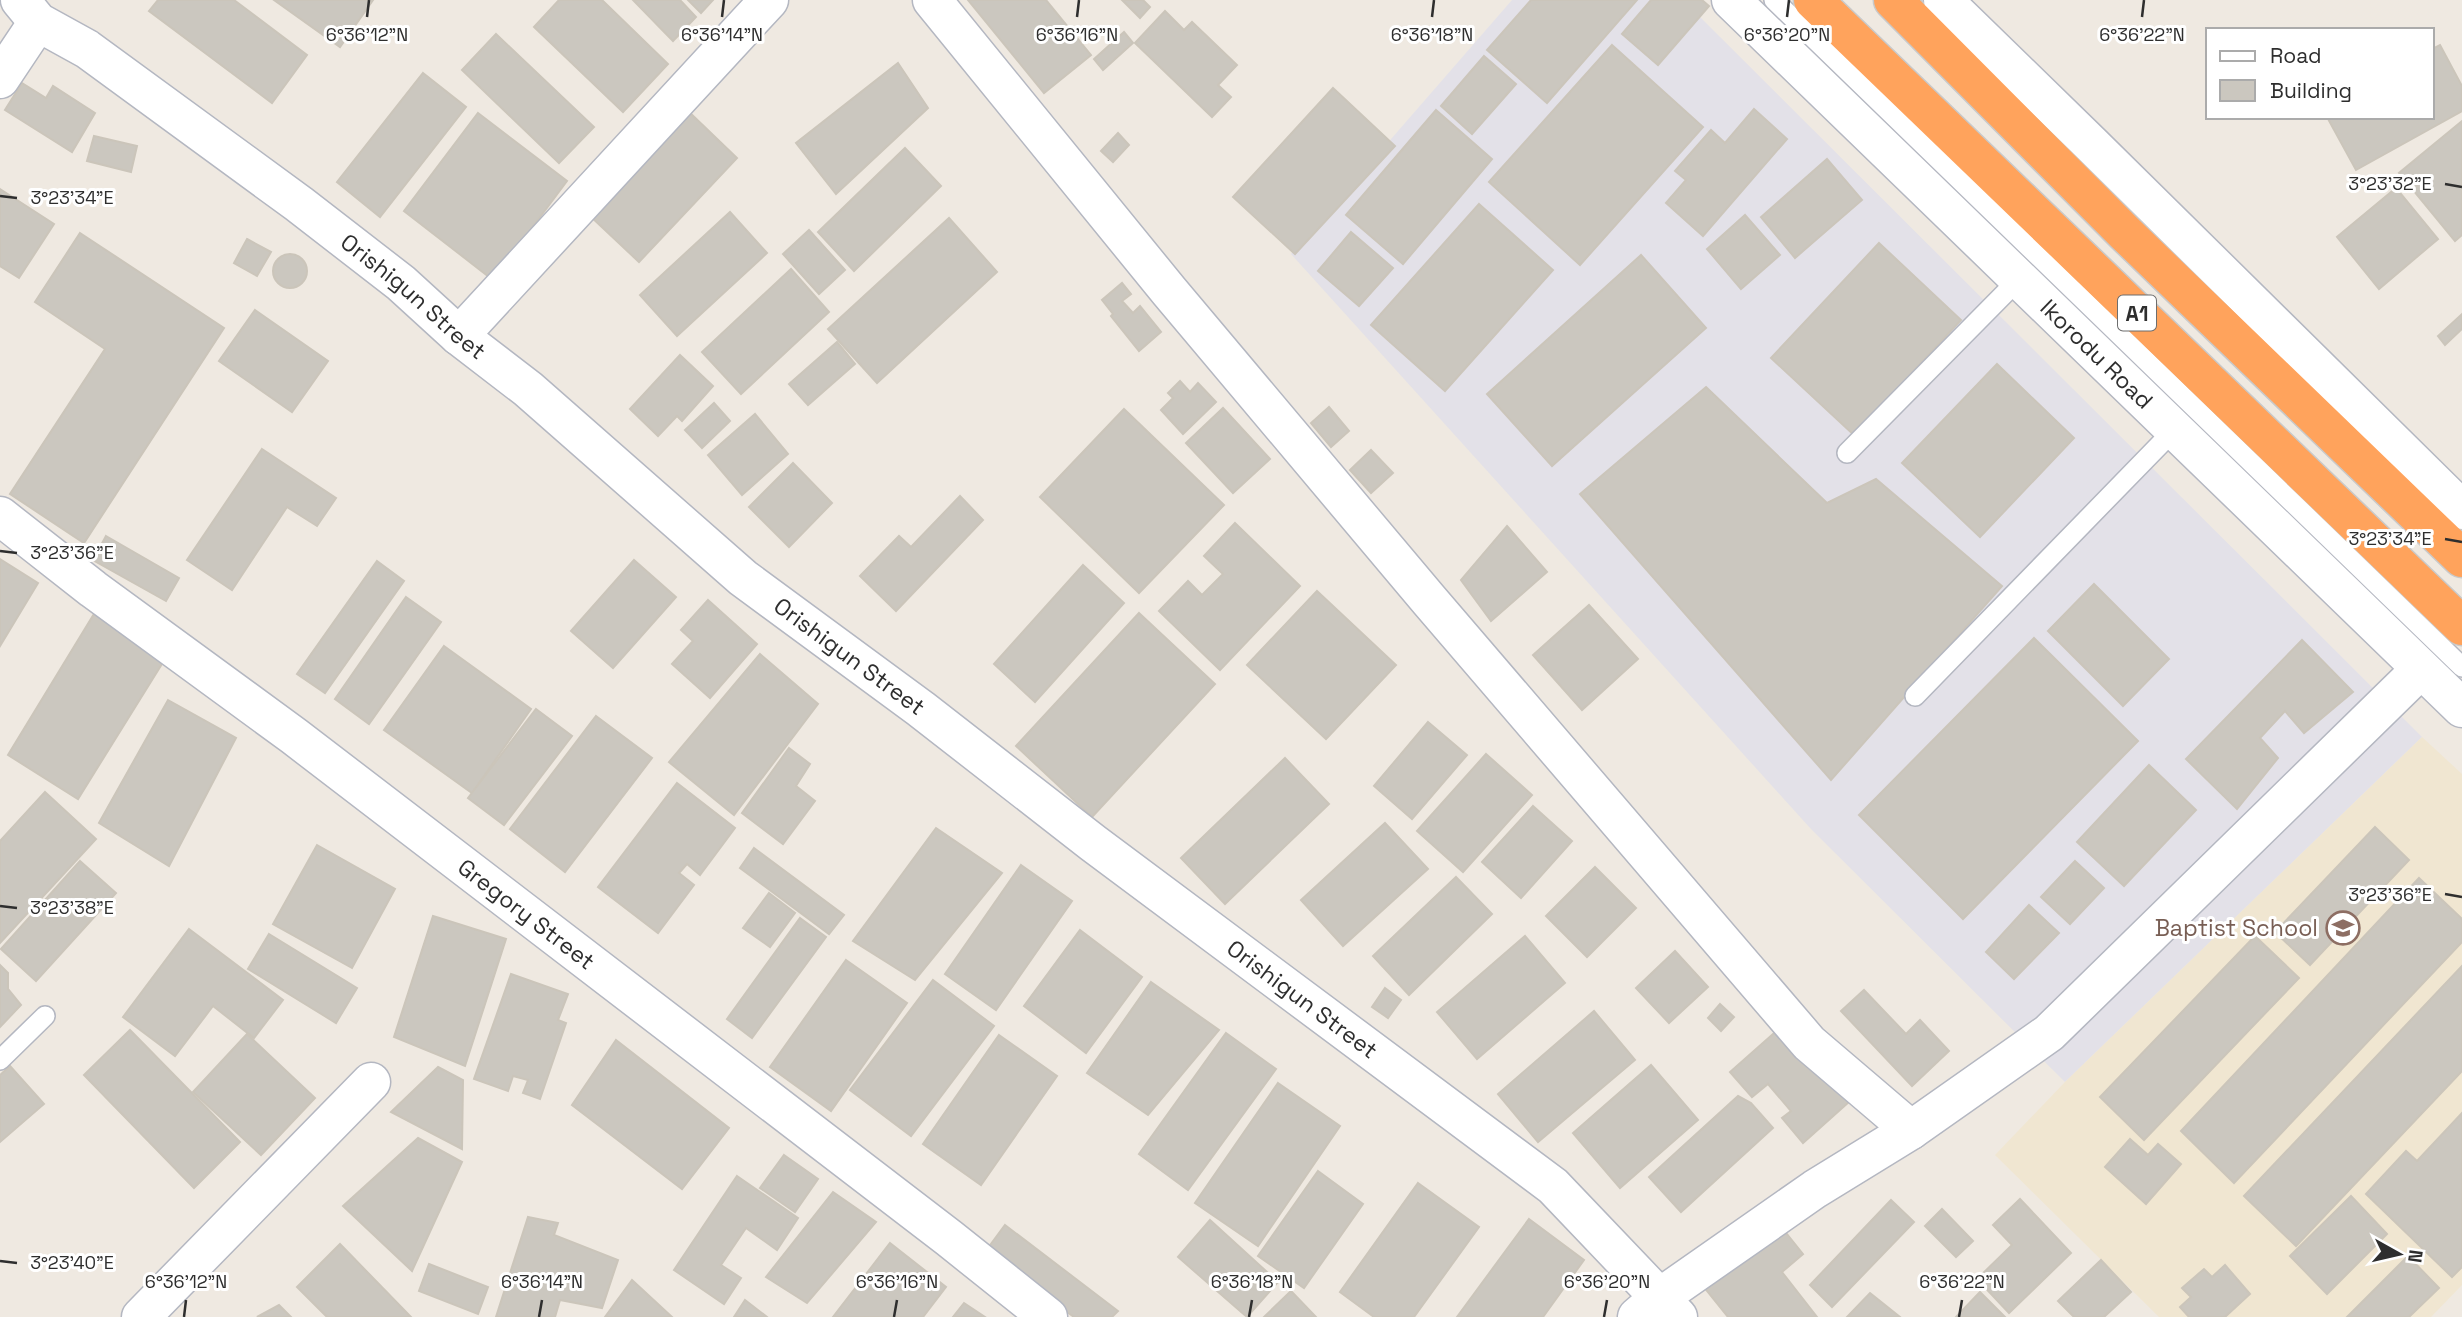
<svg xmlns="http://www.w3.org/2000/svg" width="2462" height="1317" viewBox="0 0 2462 1317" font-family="'Space Grotesk',sans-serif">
<rect width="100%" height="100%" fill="#efe9e1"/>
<polygon fill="#e3e1e8" points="1512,0 1683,0 2422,737 2065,1082 1811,829 1291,254"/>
<polygon fill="#f0e6d1" points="2422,737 2462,774 2462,1285 2431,1317 2159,1317 1995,1155 2065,1082"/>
<g fill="#cbc7bf" stroke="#cbc5ba" stroke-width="2">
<polygon points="158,0 234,0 307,55 272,103 149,11"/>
<polygon points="274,0 373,0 340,47"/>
<polygon points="559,0 602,0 668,64 623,112 534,27"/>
<polygon points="633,0 680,0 696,17 673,41"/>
<polygon points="688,0 713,0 701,13"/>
<polygon points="968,0 1046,0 1091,55 1044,93"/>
<polygon points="1122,0 1143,0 1150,7 1140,18"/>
<polygon points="1531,0 1637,0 1547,103 1487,50"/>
<polygon points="1651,0 1702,0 1709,6 1658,65 1622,34"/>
<polygon points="1165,11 1184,30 1192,22 1237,65 1218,85 1231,97 1212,117 1135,43"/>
<polygon points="1124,32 1133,43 1103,70 1094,59"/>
<polygon points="496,34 594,127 559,163 462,70"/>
<polygon points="1612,45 1703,127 1580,265 1489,182"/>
<polygon points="2440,45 2462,86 2462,111 2356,170 2327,117 2432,117 2432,49"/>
<polygon points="1484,56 1516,84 1472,134 1441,106"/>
<polygon points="898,63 928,108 836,194 796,143"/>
<polygon points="423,73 466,107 380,217 337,182"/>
<polygon points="22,83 46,98 53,86 95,113 72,152 5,110"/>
<polygon points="1333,88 1395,146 1295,254 1233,197"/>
<polygon points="1754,109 1787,139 1703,236 1666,203 1686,180 1675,171 1711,130 1725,143"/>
<polygon points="687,110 737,158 639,262 589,215"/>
<polygon points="1436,110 1492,159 1403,264 1346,215"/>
<polygon points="478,113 567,181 493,280 404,211"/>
<polygon points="2462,121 2462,235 2455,241 2399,173"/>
<polygon points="1118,133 1129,145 1113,162 1101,151"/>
<polygon points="94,136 137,146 131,172 87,161"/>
<polygon points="905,148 941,186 854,271 818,232"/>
<polygon points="1827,159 1862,200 1795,258 1761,217"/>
<polygon points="2396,188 2438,239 2379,289 2337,237"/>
<polygon points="0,189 54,224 19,278 0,266"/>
<polygon points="1479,204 1553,270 1445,391 1371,325"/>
<polygon points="730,212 767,253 677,336 640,295"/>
<polygon points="1745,215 1780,255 1741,289 1707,249"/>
<polygon points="949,218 997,272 877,383 828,329"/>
<polygon points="809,230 845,270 819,294 783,254"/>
<polygon points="1351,232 1393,268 1359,306 1318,271"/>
<polygon points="80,233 224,328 84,543 10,494 105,349 35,302"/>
<polygon points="247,239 271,252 257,276 234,263"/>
<polygon points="1879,243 1961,320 1854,435 1771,358"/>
<circle cx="290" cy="271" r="17"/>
<polygon points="1641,255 1706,328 1552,466 1487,394"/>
<polygon points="791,269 829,312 741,394 702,352"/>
<polygon points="1122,283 1131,294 1122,301 1133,313 1140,306 1161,332 1139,351 1111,316 1113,314 1102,300"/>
<polygon points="255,310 328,361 292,412 219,361"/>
<polygon points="2462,314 2462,329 2445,345 2438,336"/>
<polygon points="837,342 855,364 808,405 789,384"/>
<polygon points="680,355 713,386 682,421 677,416 658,436 630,409"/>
<polygon points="1997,364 2074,438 1980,537 1902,463"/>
<polygon points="1180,381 1190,392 1198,383 1216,402 1183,434 1161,410 1173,398 1168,393"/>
<polygon points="1706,387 1827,503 1876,479 2002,586 1831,780 1580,494"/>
<polygon points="714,403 730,421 702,448 685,430"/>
<polygon points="1329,407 1349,431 1331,447 1311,423"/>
<polygon points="1223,408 1270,459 1233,493 1186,443"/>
<polygon points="1124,409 1224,505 1139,593 1040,497"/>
<polygon points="755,414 788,454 742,495 708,455"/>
<polygon points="262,449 336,498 317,526 287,507 232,590 187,560"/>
<polygon points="1371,450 1393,473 1371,493 1350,470"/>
<polygon points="793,463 832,503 789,547 749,507"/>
<polygon points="960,496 983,520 896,611 860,576 899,536 911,547"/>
<polygon points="1235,523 1300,586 1220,670 1159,611 1188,581 1202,595 1223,574 1204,556"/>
<polygon points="1507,526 1547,572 1491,621 1461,580"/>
<polygon points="106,536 179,578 166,601 93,560"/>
<polygon points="0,559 38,583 0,646"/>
<polygon points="634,560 676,597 613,668 571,631"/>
<polygon points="377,561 404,581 325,693 297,674"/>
<polygon points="1083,565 1124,603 1035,702 994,664"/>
<polygon points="2094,584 2169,659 2123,706 2048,631"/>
<polygon points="1317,591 1396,665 1326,739 1247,665"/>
<polygon points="406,597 441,622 369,724 335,699"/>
<polygon points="708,600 757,644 710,698 672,664 693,641 681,630"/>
<polygon points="1589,605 1638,659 1582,710 1533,655"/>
<polygon points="1139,613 1215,684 1092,817 1016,746"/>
<polygon points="94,614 165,659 78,799 8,755"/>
<polygon points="2034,638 2138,741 1963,919 1859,815"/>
<polygon points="2302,640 2353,692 2304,733 2285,711 2260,738 2278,758 2237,809 2186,759"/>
<polygon points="444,646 531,709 472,793 384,730"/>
<polygon points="760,654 818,704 734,815 669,762"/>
<polygon points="168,700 236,738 169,866 99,823"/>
<polygon points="536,709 572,736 504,825 468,798"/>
<polygon points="596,716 652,758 565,872 510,829"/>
<polygon points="1428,722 1467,755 1412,819 1374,786"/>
<polygon points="789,748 810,764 796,786 815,801 783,844 742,813"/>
<polygon points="1486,754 1532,795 1463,872 1417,831"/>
<polygon points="1285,758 1329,804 1225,904 1181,858"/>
<polygon points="2149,765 2196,810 2124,886 2077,842"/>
<polygon points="677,783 735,828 700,875 687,864 679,873 694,885 658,933 598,887"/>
<polygon points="45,792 96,839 0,943 0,841"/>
<polygon points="1533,806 1572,841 1521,898 1482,862"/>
<polygon points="1385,823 1428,869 1343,946 1301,900"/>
<polygon points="2375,827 2409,860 2310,965 2275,932"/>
<polygon points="936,828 1002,873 915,980 853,941"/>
<polygon points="317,845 395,889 352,968 273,924"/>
<polygon points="754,848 844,915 829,934 740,868"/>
<polygon points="80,861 116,893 36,981 1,949"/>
<polygon points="2075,861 2104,888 2070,924 2041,897"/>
<polygon points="1021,865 1072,901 996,1010 945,974"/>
<polygon points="1595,867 1636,908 1587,957 1546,916"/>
<polygon points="1456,877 1492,914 1409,995 1373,956"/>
<polygon points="2419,878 2462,919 2462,942 2234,1183 2181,1131"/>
<polygon points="769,893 795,913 770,947 743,928"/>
<polygon points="2029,905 2059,933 2014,979 1986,952"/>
<polygon points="433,916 506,939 465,1066 394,1037"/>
<polygon points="800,918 826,937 752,1038 727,1019"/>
<polygon points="189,929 283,1000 254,1038 213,1006 175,1056 123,1017"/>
<polygon points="1080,930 1142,977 1086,1053 1024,1006"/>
<polygon points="269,934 357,988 336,1023 248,969"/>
<polygon points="1525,936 1565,983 1477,1059 1437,1012"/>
<polygon points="2255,936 2299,978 2144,1140 2100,1097"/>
<polygon points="1675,951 1708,987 1669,1023 1636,988"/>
<polygon points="846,960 907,1003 831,1111 770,1067"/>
<polygon points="0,965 8,973 8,989 21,1005 0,1027"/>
<polygon points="2462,966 2462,1071 2296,1246 2244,1196"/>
<polygon points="511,974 568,994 558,1020 566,1023 540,1099 523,1093 528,1080 513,1076 508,1091 474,1079"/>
<polygon points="933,980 994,1026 911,1136 850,1090"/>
<polygon points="1151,982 1219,1030 1148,1115 1087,1073"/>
<polygon points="1385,988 1401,1000 1388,1018 1372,1007"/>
<polygon points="1864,990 1906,1034 1920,1020 1949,1051 1912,1086 1841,1011"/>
<polygon points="1720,1004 1734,1017 1721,1031 1708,1018"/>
<polygon points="1594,1011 1635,1060 1538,1142 1498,1094"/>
<polygon points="1782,1026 1849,1102 1803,1143 1782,1118 1791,1111 1768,1084 1752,1097 1730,1072"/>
<polygon points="130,1030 240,1142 194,1188 84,1075"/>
<polygon points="1226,1033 1276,1069 1188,1190 1139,1154"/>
<polygon points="247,1034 315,1098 261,1155 193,1092"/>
<polygon points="999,1035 1057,1076 981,1185 923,1144"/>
<polygon points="616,1040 729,1128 682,1189 572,1105"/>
<polygon points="1651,1065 1698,1120 1620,1188 1573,1133"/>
<polygon points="10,1066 44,1104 0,1142 0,1075"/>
<polygon points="438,1067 463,1080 462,1149 391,1112"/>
<polygon points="1278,1083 1340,1126 1258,1246 1195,1203"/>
<polygon points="1738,1096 1751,1103 1773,1128 1681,1212 1649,1177"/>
<polygon points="2462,1113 2462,1267 2452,1277 2366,1194 2406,1151 2417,1161"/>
<polygon points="418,1138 462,1162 412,1271 343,1206"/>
<polygon points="2130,1139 2148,1155 2158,1144 2181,1164 2146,1204 2105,1167"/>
<polygon points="784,1155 818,1179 795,1212 760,1188"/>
<polygon points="1318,1171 1363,1204 1304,1288 1258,1256"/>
<polygon points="737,1176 798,1218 777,1250 746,1228 721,1265 741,1278 724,1304 674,1270"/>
<polygon points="1418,1183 1479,1227 1414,1317 1374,1317 1340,1292"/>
<polygon points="833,1192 876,1222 807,1303 766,1277"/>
<polygon points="2351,1196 2387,1234 2327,1294 2290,1256"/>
<polygon points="2020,1199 2071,1253 2009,1313 1977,1279 2012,1245 1993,1225"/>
<polygon points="1891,1200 1914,1222 1832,1307 1810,1285"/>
<polygon points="1942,1209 1973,1241 1956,1257 1925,1226"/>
<polygon points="528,1217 558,1223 554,1235 618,1260 602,1308 560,1300 555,1317 496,1317"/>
<polygon points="1529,1219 1584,1260 1543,1317 1457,1317"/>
<polygon points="1210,1220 1278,1282 1247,1317 1178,1257"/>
<polygon points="1779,1224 1803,1254 1782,1272 1817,1317 1728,1317 1703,1286"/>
<polygon points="1005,1225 1118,1311 1112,1317 1074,1317 985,1252"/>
<polygon points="890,1243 946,1287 923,1317 833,1317"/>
<polygon points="340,1244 411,1317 327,1317 297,1287"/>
<polygon points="2408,1256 2439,1288 2409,1317 2347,1317"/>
<polygon points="2101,1260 2131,1292 2104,1317 2074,1317 2058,1301"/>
<polygon points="429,1264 488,1287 478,1314 419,1291"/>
<polygon points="2225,1265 2250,1294 2225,1317 2189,1317 2180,1307 2191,1297 2182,1288 2204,1269 2212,1277"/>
<polygon points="632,1280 672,1317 605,1317"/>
<polygon points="1291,1291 1316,1317 1264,1317"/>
<polygon points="1980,1292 2005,1317 1956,1317"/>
<polygon points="1870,1293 1900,1317 1847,1317"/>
<polygon points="745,1300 767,1317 734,1317"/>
<polygon points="964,1303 985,1317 953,1317"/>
<polygon points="279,1305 291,1317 257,1317"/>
</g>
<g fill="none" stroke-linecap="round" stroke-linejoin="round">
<defs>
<g id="lane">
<polyline points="1774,0 2462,667"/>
<polyline points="1847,453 2019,279"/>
<polyline points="1915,696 2178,426"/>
<polyline points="0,1060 45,1016"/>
</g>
<g id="street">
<path id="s1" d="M20,0L38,22L87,49L299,204L401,283L459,336L528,389L743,578L921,709L1093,843L1553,1186L1678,1317"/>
<polyline points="932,0 1169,291 1429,600 1809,1043 1911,1130"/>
<polyline points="0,79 38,22"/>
<polyline points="459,336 769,0"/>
<path id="s2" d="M0,516L93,589L294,736L949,1238L1048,1317"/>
<polyline points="141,1317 371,1082"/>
<polyline points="1637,1317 1659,1298 1815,1189 1911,1130 2049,1033 2421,669"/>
</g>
<g id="secondary">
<path id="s3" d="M1731,0L2462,708"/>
<polyline points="1943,0 2091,144 2462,510"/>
</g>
<g id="highway">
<polyline points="1813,0 2462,626"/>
<polyline points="1893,0 2125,233 2462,558"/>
</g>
</defs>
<use href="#lane" stroke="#b4b7c1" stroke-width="22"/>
<use href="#street" stroke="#b4b7c1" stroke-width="41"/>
<use href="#secondary" stroke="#b4b7c1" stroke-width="41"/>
<use href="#highway" stroke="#c9c9c9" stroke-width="41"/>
<use href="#lane" stroke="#fff" stroke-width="19"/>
<use href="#street" stroke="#fff" stroke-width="38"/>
<use href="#secondary" stroke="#fff" stroke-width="38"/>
<use href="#highway" stroke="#ffa35c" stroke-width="38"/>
</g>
<path fill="none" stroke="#2e2e2e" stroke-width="2.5" d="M367,17L369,0M722,17L724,0M1077,17L1079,0M1432,17L1434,0M1787,17L1789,0M2142,17L2144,0M2445,184L2462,187M0,196L17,198M2445,539L2462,542M0,551L17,553M2445,894L2462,897M0,906L17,908M0,1261L17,1263M184,1317L186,1300M539,1317L542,1300M894,1317L897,1300M1249,1317L1252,1300M1604,1317L1607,1300M1959,1317L1962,1300"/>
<defs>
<symbol id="school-ring" viewBox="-11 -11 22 22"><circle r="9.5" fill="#fff" stroke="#8d6e63" stroke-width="1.5"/><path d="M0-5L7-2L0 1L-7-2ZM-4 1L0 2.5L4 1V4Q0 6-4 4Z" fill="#8d6e63"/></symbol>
</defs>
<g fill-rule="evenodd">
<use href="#school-ring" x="2324" y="909" width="38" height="38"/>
</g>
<g text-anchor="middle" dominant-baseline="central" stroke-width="6" stroke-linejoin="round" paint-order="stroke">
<rect fill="#fff" stroke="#6d6d6d" stroke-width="2" x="2118" y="295.5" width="38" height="35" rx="5"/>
<g font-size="21" font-weight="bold" fill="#2e2e2e">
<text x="2137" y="313">A1</text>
</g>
<g font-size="23" fill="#2e2e2e" stroke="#fff">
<text stroke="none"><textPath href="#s1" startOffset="494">Orishigun Street</textPath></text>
<text stroke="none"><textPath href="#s3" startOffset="509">Ikorodu Road</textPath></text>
<text stroke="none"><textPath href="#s1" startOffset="1060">Orishigun Street</textPath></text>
<text stroke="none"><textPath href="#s2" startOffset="660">Gregory Street</textPath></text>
<text stroke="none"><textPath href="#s1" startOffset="1628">Orishigun Street</textPath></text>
</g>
<g font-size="23" fill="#785e54" stroke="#fff" text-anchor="end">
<text x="2318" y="928">Baptist School</text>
</g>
</g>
<g font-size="18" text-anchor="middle" fill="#2e2e2e" stroke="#fff" stroke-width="6" stroke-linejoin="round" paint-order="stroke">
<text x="367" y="41">6°36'12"N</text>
<text x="722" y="41">6°36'14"N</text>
<text x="1077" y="41">6°36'16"N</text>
<text x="1432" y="41">6°36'18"N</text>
<text x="1787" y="41">6°36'20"N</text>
<text x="2142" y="41">6°36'22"N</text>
<text x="2390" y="190">3°23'32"E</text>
<text x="72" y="204">3°23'34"E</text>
<text x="2390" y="545">3°23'34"E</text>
<text x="72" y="559">3°23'36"E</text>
<text x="2390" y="901">3°23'36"E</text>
<text x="72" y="914">3°23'38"E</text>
<text x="72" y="1269">3°23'40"E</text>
<text x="186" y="1288">6°36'12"N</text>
<text x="542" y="1288">6°36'14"N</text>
<text x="897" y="1288">6°36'16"N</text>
<text x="1252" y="1288">6°36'18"N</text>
<text x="1607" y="1288">6°36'20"N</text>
<text x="1962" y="1288">6°36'22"N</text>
</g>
<rect x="2206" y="28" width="228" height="91" fill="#ffffff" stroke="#ababab" stroke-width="2"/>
<rect x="2220" y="51" width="35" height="10" fill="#ffffff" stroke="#ababab" stroke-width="2"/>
<text x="2270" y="63" font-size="21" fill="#2e2e2e">Road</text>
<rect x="2220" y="80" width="35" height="21" fill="#cbc7bf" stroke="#ababab" stroke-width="2"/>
<text x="2270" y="98" font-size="21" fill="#2e2e2e">Building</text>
<g transform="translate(2399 1254) rotate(98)" stroke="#ffffff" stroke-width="5" paint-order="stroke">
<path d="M0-5L12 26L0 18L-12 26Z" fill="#2e2e2e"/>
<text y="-10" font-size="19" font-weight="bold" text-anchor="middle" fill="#2e2e2e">N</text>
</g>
</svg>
